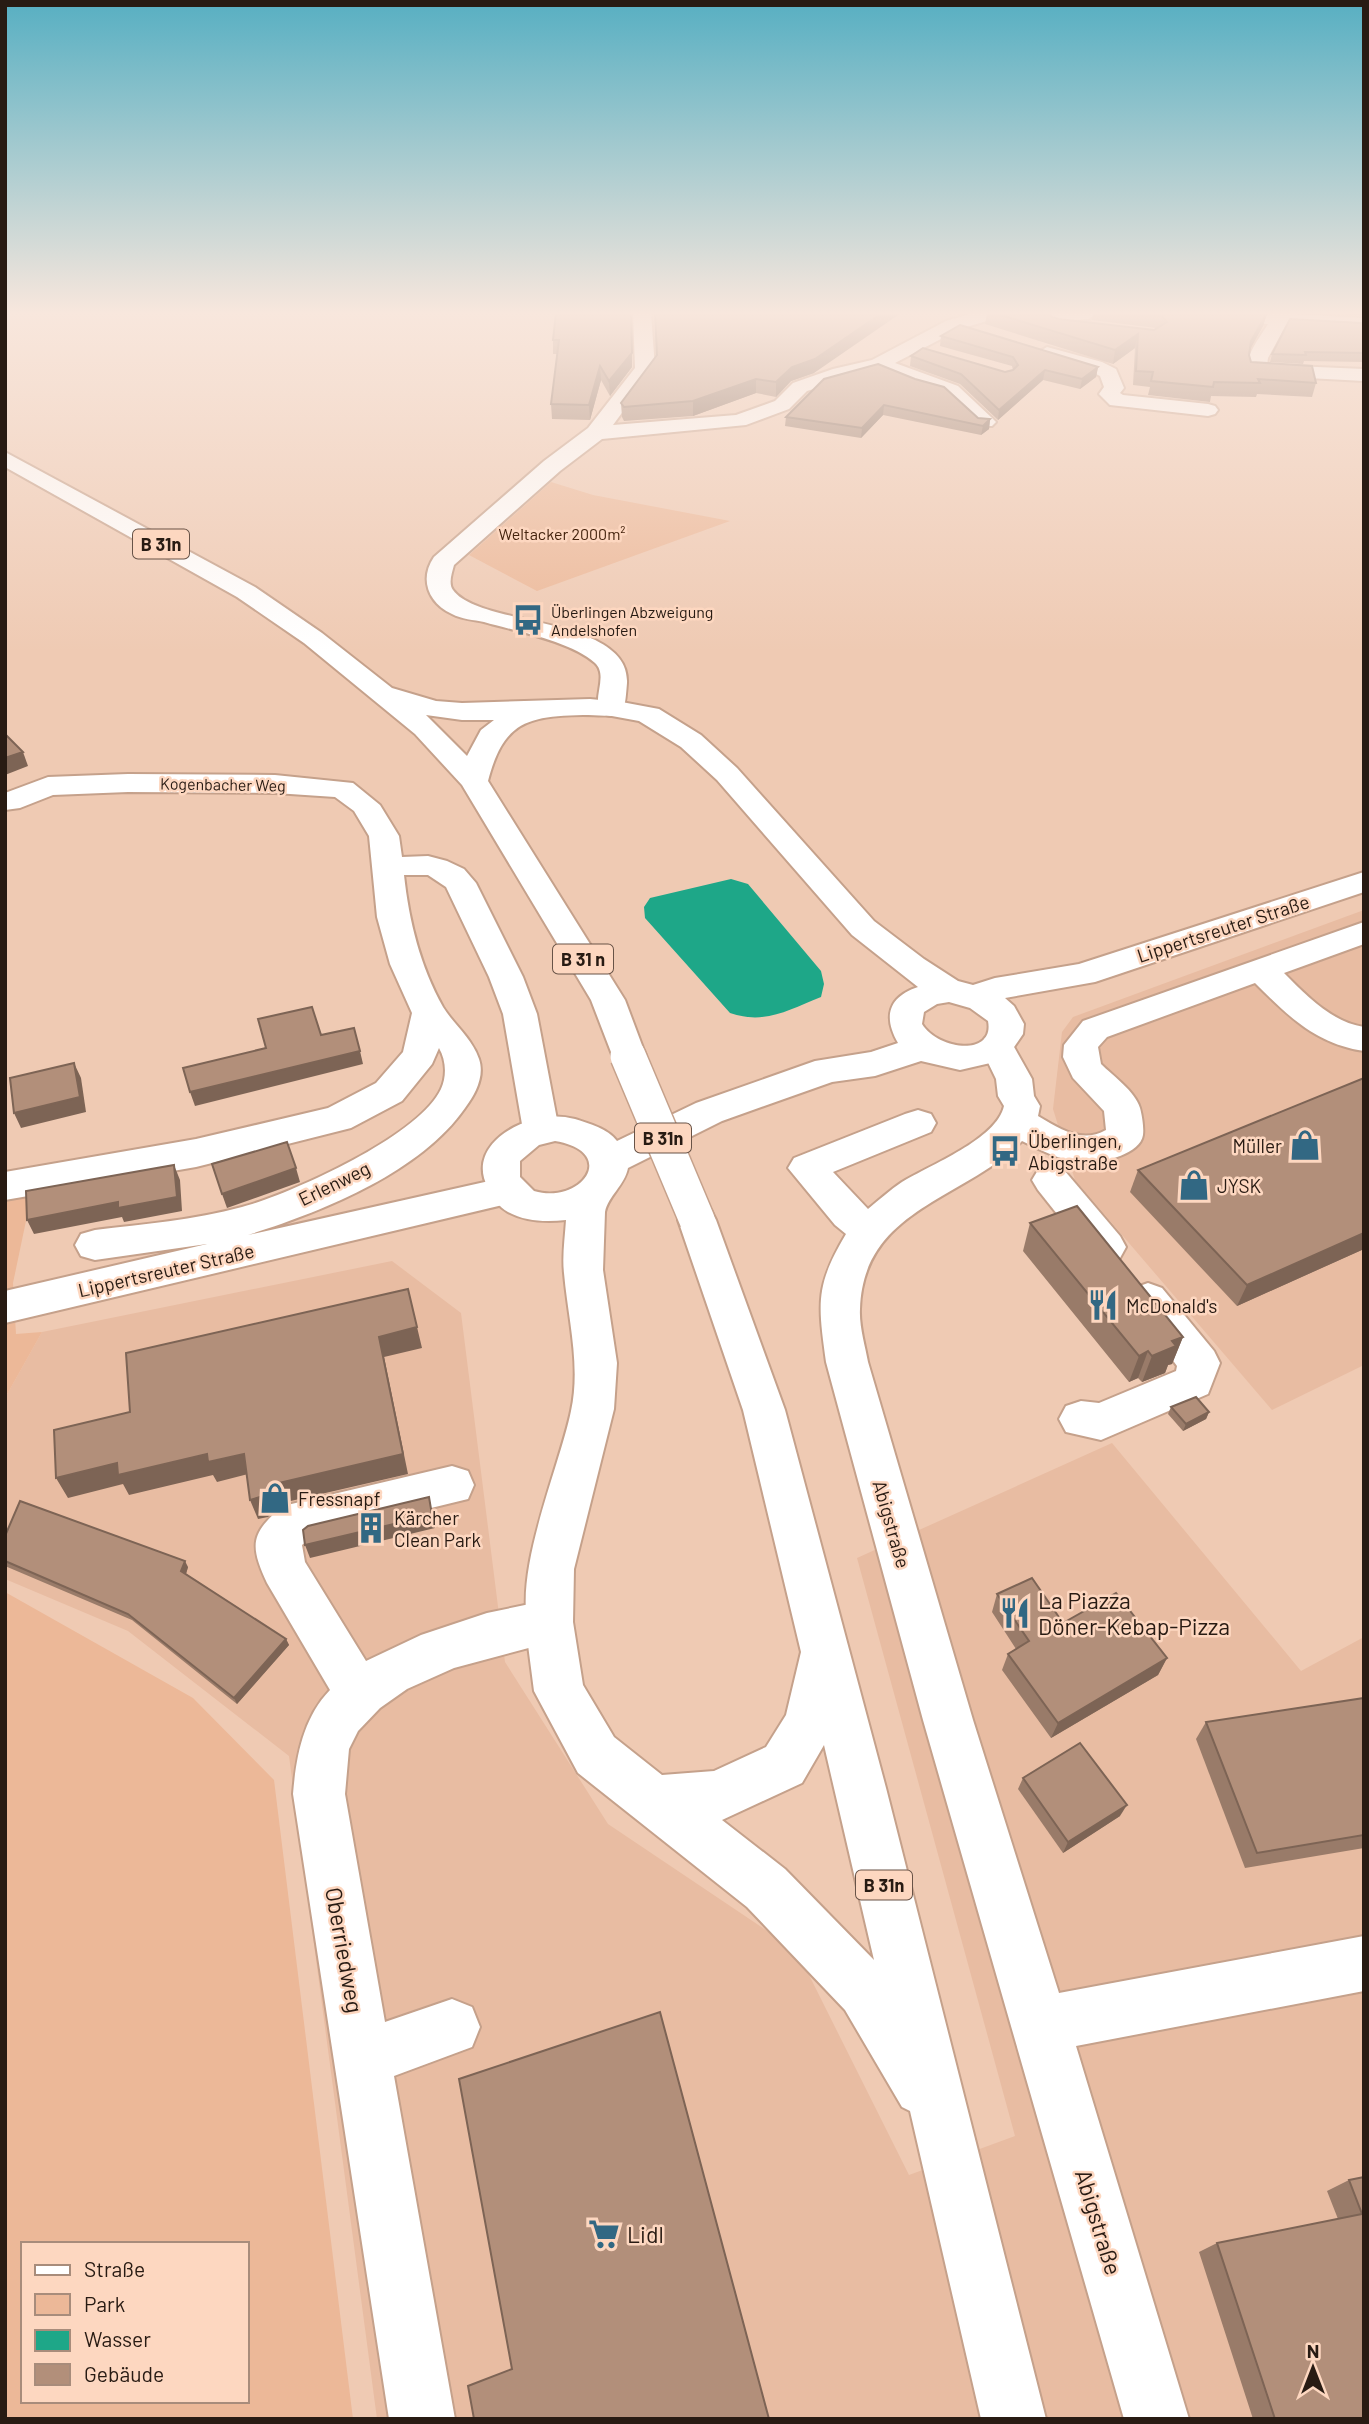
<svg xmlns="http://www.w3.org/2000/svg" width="1369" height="2424" viewBox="0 0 1369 2424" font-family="Barlow,sans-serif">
<rect width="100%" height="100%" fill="#efcab3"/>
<g fill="#e8bca2">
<polygon points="1364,910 1364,1365 1272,1410 1075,1180 1053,1109 1062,1032 1073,1017"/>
<polygon points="392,1261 461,1313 505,1662 608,1824 797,1951 909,2175 1015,2136 857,1558 1112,1443 1301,1671 1364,1637 1364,2419 377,2419 289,1756 128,1631 5,1579 5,1398 42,1332"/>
</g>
<g fill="#ecb898" fill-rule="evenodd">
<polygon points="551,482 593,495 730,521 537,591 469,555"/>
<polygon points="31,1197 13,1283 16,1334 42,1332 5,1398 5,1200"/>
<path d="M5,1592L193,1698L274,1780L353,2419H5ZM23,2244H247V2401H23Z"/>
</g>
<path fill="#1ea788" d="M731,879L748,884L821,971L824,984L821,997C788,1010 765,1025 730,1013L645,918L644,907L650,898Z"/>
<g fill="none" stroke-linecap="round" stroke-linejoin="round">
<defs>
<g id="minor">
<path d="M633,313H651L655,368L613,425L736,415L775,401L793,383L833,369L872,360L946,321L973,313H1098L1089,319L1022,323L993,319L960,329L895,363L958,386L992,418L996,422L992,426H978L944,394L915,386L877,370L807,391L789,409L746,425L602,439L560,471L454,565C452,573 448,583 453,590C479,627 630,616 627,683C626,693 626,706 621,714L611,716L601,714C591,699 609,676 595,663C570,641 515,631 484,622C474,620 461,619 452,614C428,603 419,579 434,557L544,461L588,428L635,368Z"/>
<path d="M1177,313H1272L1364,318V330L1286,325L1268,358L1267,365L1364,369V381L1250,375C1241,359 1260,338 1268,324L1186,319L1179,317Z"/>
<polygon points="1047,347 1102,362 1116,369 1124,388 1120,393 1123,395 1208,404 1215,406 1218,410 1215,414 1208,416 1110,405 1099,394 1104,387 1100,376 1088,370 1040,357 1037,353"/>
<path d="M128,774L275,775L353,783L380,805L399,836L402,857L428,856L447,861L464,869L476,883L523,977L537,1014L559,1130L554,1139L541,1143L528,1139L523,1130L503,1014L489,977L446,887L428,875H404C409,921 420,966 443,1007C454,1025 472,1038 479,1059C485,1076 475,1095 465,1108C420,1173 321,1212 248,1235L507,1177L520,1181L526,1191L520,1201L5,1323V1291L207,1244L95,1260L81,1256L75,1245L81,1234L95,1230C144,1224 194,1220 242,1207C291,1194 419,1136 441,1089C447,1076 446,1060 439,1048L432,1064L402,1101L351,1128L196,1167L5,1200V1172L196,1139L328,1108L376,1083L403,1052L412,1013L390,964L377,917L369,836L354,811L335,797L275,793L128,792L53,795L20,808L5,810V793L48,777Z"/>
<path d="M1364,922V944L1284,973C1306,995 1331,1022 1364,1027V1051C1316,1044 1288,1016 1255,983L1107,1037L1098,1047L1101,1064C1113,1076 1135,1091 1140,1108C1142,1115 1144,1128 1143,1135C1140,1156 1095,1165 1078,1162C1058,1159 1040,1150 1022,1141C965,1200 863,1208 860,1309C859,1326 865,1345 868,1362L973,1720L1059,1993L1364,1936V1991L1076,2046L1189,2419H1124L923,1720L826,1362C818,1303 815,1286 846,1234L835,1225L788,1168L794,1158L905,1114L918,1110L931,1114L936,1123L931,1132L833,1172L868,1209C879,1200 890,1190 902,1182C930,1165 997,1139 1004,1106L998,1096L996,1079L980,1046L985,1038L997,1034L1009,1038L1032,1079L1034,1096L1040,1106L1038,1116C1060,1129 1082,1144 1106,1130L1104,1111L1073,1078L1063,1057L1064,1045L1083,1021Z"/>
<polygon points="1051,1166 1064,1170 1120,1236 1126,1247 1120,1258 1106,1262 1092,1258 1038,1190 1032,1180 1038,1170"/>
<polygon points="1148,1283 1162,1288 1214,1351 1220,1363 1208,1394 1101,1440 1066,1432 1059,1419 1066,1406 1081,1401 1099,1403 1176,1371 1177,1366 1128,1299 1134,1288"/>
<path d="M452,1466L468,1471L474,1485L468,1499L312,1537L302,1545L305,1562L366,1661L421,1635L487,1613L549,1600L566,1606L573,1622L566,1638L454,1668L407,1689L380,1708L358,1731L349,1749L345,1794L385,2022L452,1999L472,2007L480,2027L472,2047L394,2076L455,2419H389L293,1794C296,1757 303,1718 330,1690L267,1583C249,1544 251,1533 283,1506Z"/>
</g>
<path id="major" d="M611,700L659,709L701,735L737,768L874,921L924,959L958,981L973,985L995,978L1079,964L1364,872V892L1095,982L1005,998L1014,1006L1024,1024L1023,1034L1010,1053L999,1061L960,1070L921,1061L875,1076L832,1082L722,1121L628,1168C625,1185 608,1196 605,1212L603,1270L617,1363L614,1409L574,1569L573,1622L566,1638L549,1644L532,1638C508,1582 559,1470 571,1411C581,1365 568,1319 564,1273C562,1256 565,1237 566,1220C547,1222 526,1222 508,1212C499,1207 492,1198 488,1188C470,1154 502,1128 533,1120C549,1116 559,1115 575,1119C590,1124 607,1128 617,1141L696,1103L815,1061L871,1052L898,1043C883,1017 888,997 918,987L852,935L717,780L681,747L639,721L601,714L597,708L601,702ZM949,1002L970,1008L988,1021C995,1057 938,1050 922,1024L924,1012L937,1004ZM555,1141C620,1152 581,1205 534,1191L520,1177V1161L539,1145Z"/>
<g id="highway">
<path d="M5,452L255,587L322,633L392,688L436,701L462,703L590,699L621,702L625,708L621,714C608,717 596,715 583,715C526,716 503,723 488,781L625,1000L646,1056L640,1065L628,1068L616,1065L591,1000L462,785L415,734L304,643L237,597L5,467ZM426,715L462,720H494L481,730L467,756Z"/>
<path d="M697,1205L711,1210L716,1220L785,1410L886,1788L1046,2419H981L910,2111L902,2107L845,2010L747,1907L578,1773L534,1691L525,1622L532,1606L549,1600L566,1606L573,1622L583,1685L614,1737L662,1775L714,1771L766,1747L786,1715L801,1652L743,1410L678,1220L683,1210ZM824,1745L874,1960L785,1869L722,1820L802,1783Z"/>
</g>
</defs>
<use href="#minor" stroke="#c5a18b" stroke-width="4"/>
<use href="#major" stroke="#c5a18b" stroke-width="4"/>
<use href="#highway" stroke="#c5a18b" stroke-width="4"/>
<use href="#minor" fill="#fff" fill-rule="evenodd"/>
<use href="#major" fill="#fff" fill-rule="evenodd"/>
<use href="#highway" fill="#fff" fill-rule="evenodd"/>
<defs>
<polyline id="highway-bridge" points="628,1056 697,1220"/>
</defs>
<use href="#highway-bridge" stroke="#c5a18b" stroke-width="38" stroke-linecap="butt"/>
<use href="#highway-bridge" stroke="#fff" stroke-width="35"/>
</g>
<g fill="#997b69">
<polygon points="556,313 632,367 610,396 601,380 590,420 552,419 551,404 557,354 553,354 553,340"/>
<polygon points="655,313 814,373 791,381 776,397 756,393 693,416 624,421 622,417 621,403 656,356"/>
<polygon points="987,313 1049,313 1052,317 1059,319 1154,330 1156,328 1092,320 1093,313 1267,313 1263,326 1249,351 1249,355 1251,362 1316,383 1312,397 1257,394 1256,397 1211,396 1210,402 1148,395 1150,387 1133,385 1135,348 1113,364 985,324"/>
<polygon points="1315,313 1364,313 1364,315"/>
<polygon points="1364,328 1364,362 1304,361 1303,364 1270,362 1272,354"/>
<polygon points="941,336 1098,367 1096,377 1080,389 1043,380 998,420 960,384 910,366 911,356 1005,372 1013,370 1012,366 940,346"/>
<polygon points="878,364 978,418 990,419 989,429 981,435 883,415 861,438 785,426 786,417"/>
<polygon points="1364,1078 1364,1249 1237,1306 1130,1192 1138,1170"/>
<polygon points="1030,1223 1183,1337 1172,1364 1168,1365 1165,1373 1142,1382 1138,1378 1129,1382 1023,1251"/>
<polygon points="1171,1407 1209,1412 1206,1419 1183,1431 1168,1414"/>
<polygon points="5,1536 188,1567 186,1574 286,1639 289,1645 237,1704 132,1620 5,1566"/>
<polygon points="997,1594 1063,1623 1167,1658 1158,1675 1051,1738 1002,1670 1008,1654 1016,1649 992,1612"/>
<polygon points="1364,1698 1364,1848 1245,1868 1196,1739 1206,1722"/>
<polygon points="1023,1778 1120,1816 1063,1853 1018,1789"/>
<polygon points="1364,2177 1364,2419 1253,2419 1199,2252 1217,2243 1338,2219 1327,2191 1349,2180"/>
</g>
<g fill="#7d6455">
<polygon points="882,313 901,313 814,373 791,381 776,397 776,382 792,367"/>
<polygon points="1267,313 1263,326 1247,355 1251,341"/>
<polygon points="1138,334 1135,348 1113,364 1115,350"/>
<polygon points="632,353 632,367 610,396 609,381"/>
<polygon points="600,366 601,380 590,420 589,405"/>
<polygon points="1098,367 1096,377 1080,389 1082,379"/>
<polygon points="1045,370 1043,380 998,420 999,410"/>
<polygon points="756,379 756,393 693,416 693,401"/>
<polygon points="884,405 883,415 861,438 862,428"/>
<polygon points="990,419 989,429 981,435 983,426"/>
<polygon points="23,752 28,766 5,775 5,758"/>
<polygon points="360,1051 363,1064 195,1106 190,1092"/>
<polygon points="74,1063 81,1078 86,1112 21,1128 14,1113"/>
<polygon points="174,1165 180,1180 182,1211 124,1222 122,1217 34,1234 27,1220"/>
<polygon points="296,1168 300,1182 227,1208 222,1194"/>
<polygon points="1364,1233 1364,1249 1237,1306 1247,1285"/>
<polygon points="417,1327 422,1348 384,1357 408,1474 282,1503 268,1517 258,1519 250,1500 379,1337"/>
<polygon points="1183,1337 1172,1364 1168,1365 1165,1373 1142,1382 1152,1356 1172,1341"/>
<polygon points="1148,1351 1138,1378 1129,1382 1139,1356"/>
<polygon points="1209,1412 1206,1419 1183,1431 1186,1424"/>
<polygon points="207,1454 244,1454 252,1473 217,1482 213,1475 129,1495 123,1484 68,1498 56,1478 117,1463"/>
<polygon points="429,1497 435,1528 310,1558 305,1545"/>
<polygon points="185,1561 188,1567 185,1577 181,1571"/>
<polygon points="286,1639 289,1645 237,1704 234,1698"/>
<polygon points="1167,1658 1158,1675 1051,1738 1058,1723"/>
<polygon points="1127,1805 1120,1816 1063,1853 1068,1842"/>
</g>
<g fill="#b28f7a" stroke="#7d6455" stroke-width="2">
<polygon points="556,313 631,313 632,353 609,381 600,366 589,405 551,404 559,340 553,340"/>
<polygon points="655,313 882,313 815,359 792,367 776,382 756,379 693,401 624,407 621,403 657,355"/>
<polygon points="994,313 1049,313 1052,317 1059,319 1154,330 1167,322 1161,315 1146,313 1267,313 1251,341 1249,355 1251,362 1312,366 1316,383 1258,379 1260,383 1214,382 1213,387 1151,381 1153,372 1136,371 1138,334 1115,350"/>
<polygon points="1290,319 1361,323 1364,328 1364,353 1305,352 1306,355 1272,354"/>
<polygon points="960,325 1098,367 1082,379 1045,370 999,410 961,374 911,356 923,348 1005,372 1013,370 1018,365 1013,357 941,336"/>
<polygon points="878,364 915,379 944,387 978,418 990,419 983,426 884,405 862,428 786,417 824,379"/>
<polygon points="5,734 23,752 5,758"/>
<polygon points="312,1007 321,1035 354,1028 360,1051 190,1092 183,1068 266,1048 258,1019"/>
<polygon points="74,1063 80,1097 14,1113 10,1078"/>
<polygon points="1364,1078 1364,1233 1247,1285 1138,1170"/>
<polygon points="287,1142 296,1168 222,1194 212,1164"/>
<polygon points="174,1165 177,1197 118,1208 118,1202 27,1220 26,1191"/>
<polygon points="1077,1206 1183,1337 1172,1341 1176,1346 1152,1356 1148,1351 1139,1356 1030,1223"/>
<polygon points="408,1289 417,1327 379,1337 403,1454 275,1484 260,1497 250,1500 244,1454 208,1462 207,1454 118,1475 117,1463 56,1478 54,1430 130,1412 126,1353"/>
<polygon points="1196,1397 1209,1412 1186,1424 1171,1407"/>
<polygon points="429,1497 432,1515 305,1545 303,1530 308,1526"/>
<polygon points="20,1501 185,1561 181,1571 286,1639 234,1698 128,1614 5,1561 5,1536"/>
<polygon points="1032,1578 1063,1623 1116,1593 1167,1658 1058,1723 1008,1654 1029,1641 997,1594"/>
<polygon points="1364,1698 1364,1835 1257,1853 1206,1722"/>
<polygon points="1080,1743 1127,1805 1068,1842 1023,1778"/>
<polygon points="660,2012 769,2419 474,2419 468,2386 512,2369 459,2079"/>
<polygon points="1364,2177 1364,2419 1275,2419 1217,2243 1362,2214 1349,2180"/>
</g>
<linearGradient id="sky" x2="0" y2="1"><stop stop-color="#57afc2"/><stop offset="0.48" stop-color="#f8e7dd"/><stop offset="1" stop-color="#f8e7dd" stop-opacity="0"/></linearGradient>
<rect width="1369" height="652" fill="url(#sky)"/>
<defs>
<symbol id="bus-bare" viewBox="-9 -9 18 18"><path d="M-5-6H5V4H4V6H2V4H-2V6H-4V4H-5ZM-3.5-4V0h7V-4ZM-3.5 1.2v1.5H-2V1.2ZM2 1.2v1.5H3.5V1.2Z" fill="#326883" stroke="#fdd7c0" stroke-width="2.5" paint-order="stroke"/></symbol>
<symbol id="shop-bare" viewBox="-9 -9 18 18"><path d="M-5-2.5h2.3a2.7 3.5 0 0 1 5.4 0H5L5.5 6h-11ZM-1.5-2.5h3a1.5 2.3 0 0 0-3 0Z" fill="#326883" stroke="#fdd7c0" stroke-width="2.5" paint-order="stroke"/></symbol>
<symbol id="restaurant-bare" viewBox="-9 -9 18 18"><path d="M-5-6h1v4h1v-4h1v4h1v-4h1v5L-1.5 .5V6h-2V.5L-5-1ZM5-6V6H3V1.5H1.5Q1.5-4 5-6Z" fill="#326883" stroke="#fdd7c0" stroke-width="2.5" paint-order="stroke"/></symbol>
<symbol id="building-bare" viewBox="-9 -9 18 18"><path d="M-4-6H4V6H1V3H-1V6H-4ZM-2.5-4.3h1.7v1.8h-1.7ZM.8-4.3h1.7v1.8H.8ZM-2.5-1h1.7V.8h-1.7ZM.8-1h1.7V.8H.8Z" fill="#326883" stroke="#fdd7c0" stroke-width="2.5" paint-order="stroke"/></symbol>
<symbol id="supermarket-bare" viewBox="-9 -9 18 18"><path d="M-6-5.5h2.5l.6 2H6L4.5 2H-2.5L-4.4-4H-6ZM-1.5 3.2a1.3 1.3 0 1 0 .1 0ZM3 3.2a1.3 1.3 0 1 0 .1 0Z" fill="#326883" stroke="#fdd7c0" stroke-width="2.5" paint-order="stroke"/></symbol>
</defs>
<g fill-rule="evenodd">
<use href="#bus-bare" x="506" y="598" width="44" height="44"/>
<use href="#shop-bare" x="1283" y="1123" width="44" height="44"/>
<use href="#bus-bare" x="983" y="1129" width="44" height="44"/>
<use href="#shop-bare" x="1172" y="1163" width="44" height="44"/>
<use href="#restaurant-bare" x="1081" y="1283" width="44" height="44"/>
<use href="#shop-bare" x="253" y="1476" width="44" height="44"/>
<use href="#building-bare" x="349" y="1506" width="44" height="44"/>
<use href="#restaurant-bare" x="993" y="1591" width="44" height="44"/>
<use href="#supermarket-bare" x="582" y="2212" width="44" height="44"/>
</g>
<g text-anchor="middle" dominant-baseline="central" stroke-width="5" stroke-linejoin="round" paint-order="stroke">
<g font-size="16" fill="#44230d" stroke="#fdd7c0">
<text x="562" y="533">Weltacker 2000m²</text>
</g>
<g font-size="16" fill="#281b13" stroke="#fdd7c0" text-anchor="start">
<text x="551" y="611">Überlingen Abzweigung<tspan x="551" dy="18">Andelshofen</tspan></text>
</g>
<g font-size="16" fill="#281b13" stroke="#fdd7c0">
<text transform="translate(223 784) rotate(1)">Kogenbacher Weg</text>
</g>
<g fill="#fdd7c0" stroke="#685347" stroke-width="2">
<rect x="133" y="529.5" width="56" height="29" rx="5"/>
<rect x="553" y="944.5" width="60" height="29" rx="5"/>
<rect x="635" y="1123.5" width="56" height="29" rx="5"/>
<rect x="856" y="1870.5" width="56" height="29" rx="5"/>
</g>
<g font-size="18" font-weight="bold" fill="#281b13">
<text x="161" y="544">B 31n</text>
<text x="583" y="959">B 31 n</text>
<text x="663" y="1138">B 31n</text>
<text x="884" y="1885">B 31n</text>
</g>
<g font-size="19" fill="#281b13" stroke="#fdd7c0">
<text transform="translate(1223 928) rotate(-18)">Lippertsreuter Straße</text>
<text transform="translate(334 1183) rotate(-26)">Erlenweg</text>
<text transform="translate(166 1270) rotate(-13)">Lippertsreuter Straße</text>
<text transform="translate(892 1524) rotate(74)">Abigstraße</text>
</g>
<g font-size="19" fill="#281b13" stroke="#fdd7c0" text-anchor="start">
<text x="1028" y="1140">Überlingen,<tspan x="1028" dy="22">Abigstraße</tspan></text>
<text x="1282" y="1145" text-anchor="end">Müller</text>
<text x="1217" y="1185">JYSK</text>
<text x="1126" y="1305">McDonald's</text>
<text x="298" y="1498">Fressnapf</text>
<text x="394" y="1517">Kärcher<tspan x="394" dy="22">Clean Park</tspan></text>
</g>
<g font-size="23" fill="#281b13" stroke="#fdd7c0" text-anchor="start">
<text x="1038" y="1600">La Piazza<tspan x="1038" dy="26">Döner-Kebap-Pizza</tspan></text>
<text x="627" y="2234">Lidl</text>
</g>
<g font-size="23" fill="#281b13" stroke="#fdd7c0">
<text transform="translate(345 1950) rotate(80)">Oberriedweg</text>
<text transform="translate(1099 2222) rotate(73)">Abigstraße</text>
</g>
</g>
<rect width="1369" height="2424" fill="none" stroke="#281b13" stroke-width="14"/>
<rect x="21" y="2242" width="228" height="161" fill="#fdd7c0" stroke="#a88c7b" stroke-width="2"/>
<rect x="35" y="2265" width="35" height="10" fill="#ffffff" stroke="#a88c7b" stroke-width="2"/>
<text x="84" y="2277" font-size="21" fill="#281b13">Straße</text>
<rect x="35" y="2294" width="35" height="21" fill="#ecb898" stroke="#a88c7b" stroke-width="2"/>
<text x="84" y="2312" font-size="21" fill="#281b13">Park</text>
<rect x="35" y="2330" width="35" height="21" fill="#1ea788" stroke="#a88c7b" stroke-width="2"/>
<text x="84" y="2347" font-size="21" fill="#281b13">Wasser</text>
<rect x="35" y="2364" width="35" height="21" fill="#b28f7a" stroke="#a88c7b" stroke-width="2"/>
<text x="84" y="2382" font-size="21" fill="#281b13">Gebäude</text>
<g transform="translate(1313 2368)" stroke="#fdd7c0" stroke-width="5" paint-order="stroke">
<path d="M0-5L12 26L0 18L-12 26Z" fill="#281b13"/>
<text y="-10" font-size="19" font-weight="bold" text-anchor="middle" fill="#281b13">N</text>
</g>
</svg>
